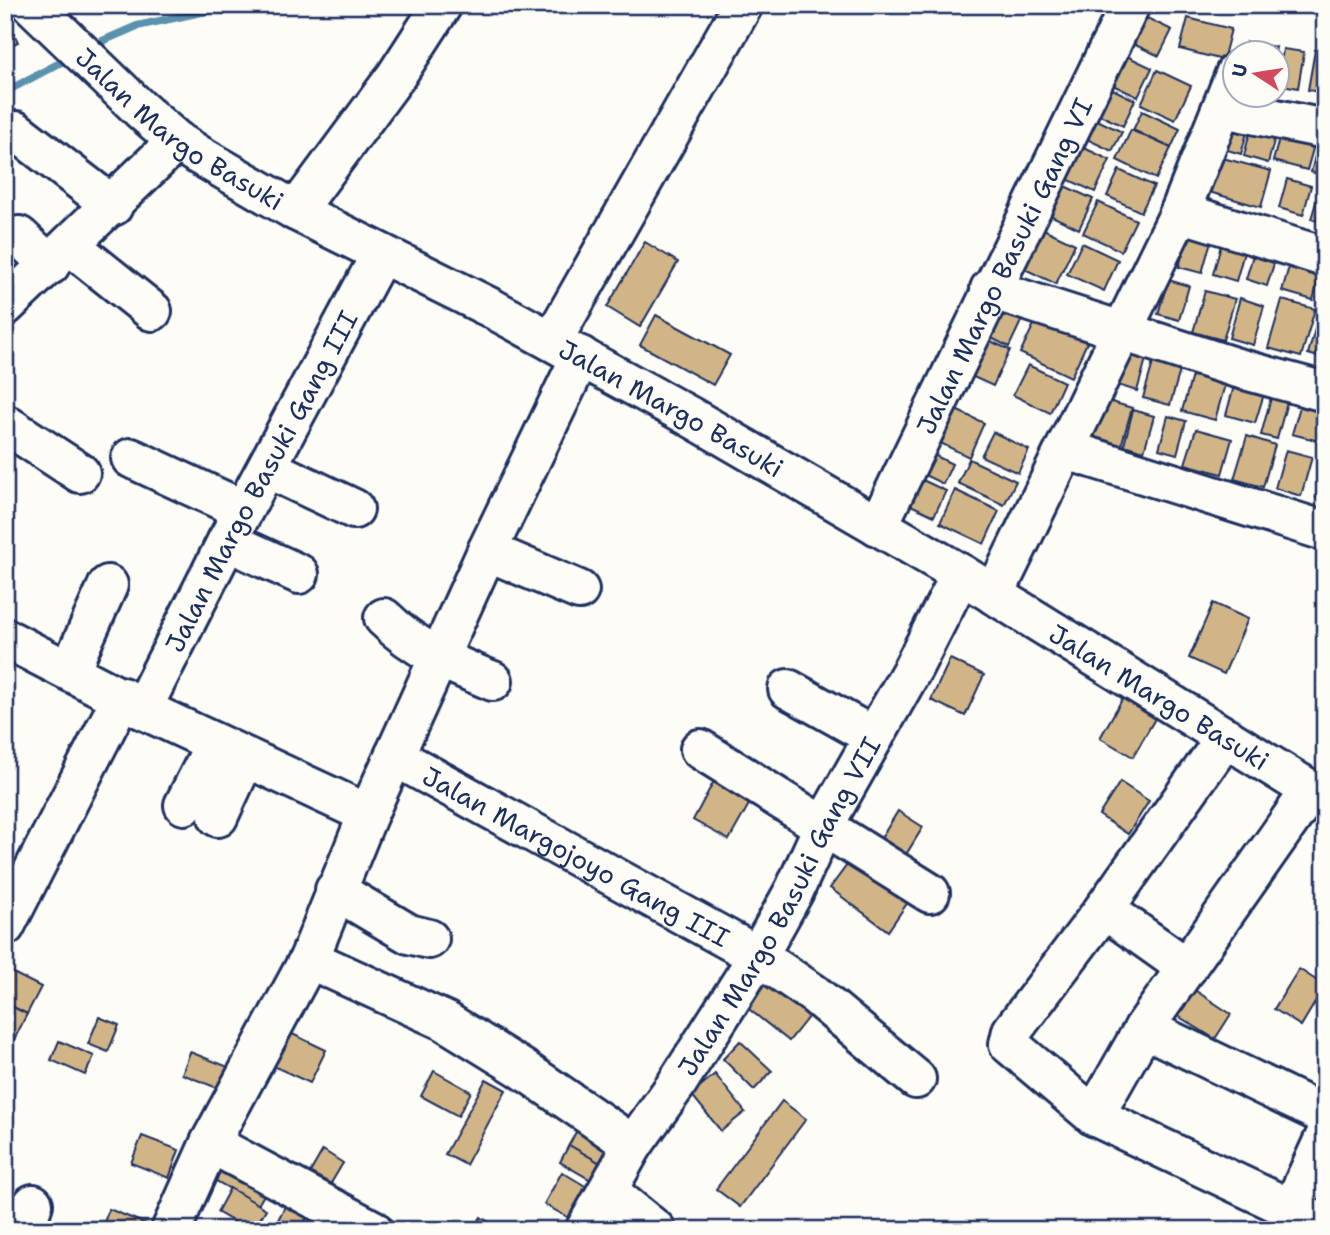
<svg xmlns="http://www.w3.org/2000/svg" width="1330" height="1235" viewBox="0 0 1330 1235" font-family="'Shantell Sans',sans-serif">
<rect width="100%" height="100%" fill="#fdfcf7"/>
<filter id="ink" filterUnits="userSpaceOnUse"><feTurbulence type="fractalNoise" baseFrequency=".0143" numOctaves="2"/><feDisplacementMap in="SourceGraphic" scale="14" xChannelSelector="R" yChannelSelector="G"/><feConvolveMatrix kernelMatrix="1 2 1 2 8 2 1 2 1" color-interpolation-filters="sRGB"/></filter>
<g filter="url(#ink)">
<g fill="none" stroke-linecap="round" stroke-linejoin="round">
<g stroke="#5a91ad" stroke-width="8">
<polyline points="91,46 137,26 234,5"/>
<polyline points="5,92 71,57"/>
</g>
</g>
<g fill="#d2b587" stroke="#1b2f5e" stroke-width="2">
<polygon points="1130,10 1172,30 1159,56 1118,37"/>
<polygon points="5,15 18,42 5,48"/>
<polygon points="1188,18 1231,29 1223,60 1180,49"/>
<polygon points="1246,42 1276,47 1275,52 1245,52"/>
<polygon points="1112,49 1152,68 1138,97 1098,78"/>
<polygon points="1283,49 1304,52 1298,88 1278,84"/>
<polygon points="1315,50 1325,52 1325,93 1308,90"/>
<polygon points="1157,70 1191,86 1175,120 1141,104"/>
<polygon points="1096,81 1135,100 1123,126 1083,107"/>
<polygon points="1142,111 1180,129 1171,148 1133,130"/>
<polygon points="1083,113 1122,132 1112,151 1074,133"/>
<polygon points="1222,117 1249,125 1241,154 1214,146"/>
<polygon points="1252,123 1277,130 1268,163 1244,156"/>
<polygon points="1282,128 1316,138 1307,170 1273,161"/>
<polygon points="1131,130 1171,148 1156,179 1117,160"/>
<polygon points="1319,140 1325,142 1325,176 1311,172"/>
<polygon points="1069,141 1110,160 1095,192 1054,173"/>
<polygon points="1219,157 1271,171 1261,207 1209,192"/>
<polygon points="1119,170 1154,186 1141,212 1107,196"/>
<polygon points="1047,178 1093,199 1079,229 1033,207"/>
<polygon points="1287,179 1311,186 1303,215 1279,208"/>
<polygon points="1319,192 1325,194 1325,223 1311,219"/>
<polygon points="1098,202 1136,220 1121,251 1083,233"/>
<polygon points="1029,222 1075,244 1056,284 1010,262"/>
<polygon points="1190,227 1213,234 1202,273 1179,267"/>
<polygon points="1223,238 1246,245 1236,281 1213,274"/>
<polygon points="645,242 678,262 640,327 607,307"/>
<polygon points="1082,243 1118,260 1104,291 1067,274"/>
<polygon points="1255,248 1277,254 1267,286 1246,279"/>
<polygon points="1290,263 1321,271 1313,300 1282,291"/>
<polygon points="1168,280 1189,286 1179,320 1158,314"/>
<polygon points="1205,291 1235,299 1223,340 1193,332"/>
<polygon points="991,297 1025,313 1009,347 976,330"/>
<polygon points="1240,298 1264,306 1253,345 1229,338"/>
<polygon points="1282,300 1315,309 1301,357 1268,348"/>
<polygon points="1042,308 1092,332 1071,377 1020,353"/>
<polygon points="656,315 730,355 713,385 640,345"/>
<polygon points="1319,315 1325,317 1325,359 1308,354"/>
<polygon points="977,335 1010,350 993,386 960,371"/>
<polygon points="1122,346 1148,352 1137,391 1111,383"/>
<polygon points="1156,352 1183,360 1170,405 1143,398"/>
<polygon points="1028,365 1064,382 1050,413 1013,395"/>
<polygon points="1193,372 1226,381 1215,420 1182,411"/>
<polygon points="1234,386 1264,394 1255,423 1226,415"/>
<polygon points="1272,394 1288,398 1277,439 1261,435"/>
<polygon points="1098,398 1132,408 1119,453 1086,444"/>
<polygon points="1301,403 1325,409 1319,441 1292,434"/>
<polygon points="943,404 984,423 969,457 928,437"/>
<polygon points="1133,410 1154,416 1144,451 1124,445"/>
<polygon points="1168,416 1186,421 1177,454 1159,449"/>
<polygon points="1196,429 1232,439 1222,474 1185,464"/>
<polygon points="993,432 1029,450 1018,473 981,456"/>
<polygon points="1247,436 1275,445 1263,487 1234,479"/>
<polygon points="922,449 952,464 943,484 912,469"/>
<polygon points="1286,450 1312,457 1301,496 1275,488"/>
<polygon points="969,459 1016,481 1004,505 958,483"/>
<polygon points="1325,468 1325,500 1316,498"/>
<polygon points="914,476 946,491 934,516 902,501"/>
<polygon points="955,490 999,511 984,544 940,523"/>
<polygon points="1213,603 1248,619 1224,674 1189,658"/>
<polygon points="950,659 984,675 965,716 931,700"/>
<polygon points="1128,689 1161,708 1133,757 1100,738"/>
<polygon points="715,779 752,799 729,840 693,820"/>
<polygon points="1120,782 1149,801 1128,834 1099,815"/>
<polygon points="898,811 923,827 905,856 880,840"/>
<polygon points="850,861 908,902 888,931 830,888"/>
<polygon points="5,969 41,987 27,1014 5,1003"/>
<polygon points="1299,969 1325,986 1301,1026 1274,1009"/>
<polygon points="760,977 809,1016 789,1041 740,1002"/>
<polygon points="1190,987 1231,1014 1215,1039 1173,1013"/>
<polygon points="5,1003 27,1014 13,1042 5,1038"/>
<polygon points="99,1017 119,1025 108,1052 88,1044"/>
<polygon points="286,1031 326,1050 310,1083 271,1065"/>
<polygon points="59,1041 94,1056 85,1075 51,1060"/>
<polygon points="740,1041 772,1071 754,1090 723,1059"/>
<polygon points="190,1052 231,1068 222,1090 182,1074"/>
<polygon points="434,1071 471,1092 458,1116 421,1096"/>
<polygon points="715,1074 745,1112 721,1131 691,1094"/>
<polygon points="486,1079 506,1090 466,1165 445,1154"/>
<polygon points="782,1101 806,1119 740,1207 716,1189"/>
<polygon points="577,1130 609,1147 600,1163 569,1145"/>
<polygon points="142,1136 179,1150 169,1178 131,1163"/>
<polygon points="569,1145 600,1163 591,1180 560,1162"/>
<polygon points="323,1150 343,1163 324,1195 304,1183"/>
<polygon points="225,1157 271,1183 258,1205 213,1179"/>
<polygon points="562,1172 587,1187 569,1218 544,1204"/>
<polygon points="230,1188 266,1209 254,1230 248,1230 217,1212"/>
<polygon points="287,1202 309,1213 301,1230 273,1230"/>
<polygon points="109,1209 161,1230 101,1230"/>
<polygon points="481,1217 501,1230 473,1230"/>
</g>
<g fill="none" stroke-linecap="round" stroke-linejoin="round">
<defs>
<g id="minor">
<path id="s1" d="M32,5L141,110L177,141L197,154L296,211L493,309L689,416L961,574L1325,799"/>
<polyline points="1223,108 1325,129"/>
<polyline points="16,131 113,206"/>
<polyline points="296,211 396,76 442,5"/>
<polyline points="1180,212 1325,257"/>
<polyline points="19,236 50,265"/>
<polyline points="71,246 152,311"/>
<polyline points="990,289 1234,367 1325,392"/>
<polyline points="5,306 177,141"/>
<polyline points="552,341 743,5"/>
<polyline points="5,424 80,473"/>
<polyline points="1067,450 1325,531"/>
<polyline points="131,458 243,510"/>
<polyline points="267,468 354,509"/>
<path id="s2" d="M878,526L1130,5"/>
<polyline points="227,541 299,574"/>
<polyline points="487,551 579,590"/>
<polyline points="994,595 1180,212 1236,72"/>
<path d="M384,618C415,649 453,665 493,681"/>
<polyline points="5,638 142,709 368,814 487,551 581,356"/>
<polyline points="70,670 108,585"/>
<polyline points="788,689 874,737"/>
<path id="s3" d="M142,709L227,541L381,254"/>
<polyline points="1226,737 1104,909 1012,1031 1009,1044 1094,1116 1325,1225"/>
<polyline points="700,749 930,893"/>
<path id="s4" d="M394,756L758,956L814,994L916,1079"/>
<polyline points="184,805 215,744"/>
<polyline points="218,817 245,758"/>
<polyline points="335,890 409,934 429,939"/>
<polyline points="1104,909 1187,968"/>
<polyline points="5,926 122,697"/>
<polyline points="309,959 445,1021 521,1068 633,1145"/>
<polyline points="1144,1028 1325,1115"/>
<polyline points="1094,1116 1144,1028 1311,790"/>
<polyline points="210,1143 373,1230"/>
<polyline points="609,1192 656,1230"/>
<polyline points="1291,1211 1325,1137"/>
<polyline points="24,1230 33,1204"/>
<polyline points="171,1230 210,1143 309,959 368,814"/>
<path id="s5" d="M585,1230L633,1145L676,1085L758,956L794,891L823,827L913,668L961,574"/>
</g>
</defs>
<use href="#minor" stroke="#1b2f5e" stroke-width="44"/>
<use href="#minor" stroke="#fdfcf7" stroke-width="38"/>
</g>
</g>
<g text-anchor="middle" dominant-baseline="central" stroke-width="5" stroke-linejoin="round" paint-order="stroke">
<g font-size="26" fill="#1b2f5e" stroke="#fdfcf7">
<text stroke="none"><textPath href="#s1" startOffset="194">Jalan Margo Basuki</textPath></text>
<text stroke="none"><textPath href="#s2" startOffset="289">Jalan Margo Basuki Gang VI</textPath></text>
<text stroke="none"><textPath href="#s1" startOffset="761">Jalan Margo Basuki</textPath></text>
<text stroke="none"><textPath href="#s3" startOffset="257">Jalan Margo Basuki Gang III</textPath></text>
<text stroke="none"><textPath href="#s1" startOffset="1328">Jalan Margo Basuki</textPath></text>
<text stroke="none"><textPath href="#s4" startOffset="208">Jalan Margojoyo Gang III</textPath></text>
<text stroke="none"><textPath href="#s5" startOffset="378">Jalan Margo Basuki Gang VII</textPath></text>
</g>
</g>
<rect width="1330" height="1235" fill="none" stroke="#fdfcf7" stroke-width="28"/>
<rect x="14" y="14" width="1302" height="1207" fill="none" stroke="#1b2f5e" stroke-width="2.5" filter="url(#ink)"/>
<g transform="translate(1256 74) rotate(282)"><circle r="33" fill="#fdfcf7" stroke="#a3aaba" stroke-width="2"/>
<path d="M0-5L12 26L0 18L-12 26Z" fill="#d1495b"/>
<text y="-10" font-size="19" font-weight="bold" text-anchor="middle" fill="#1b2f5e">U</text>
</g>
</svg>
